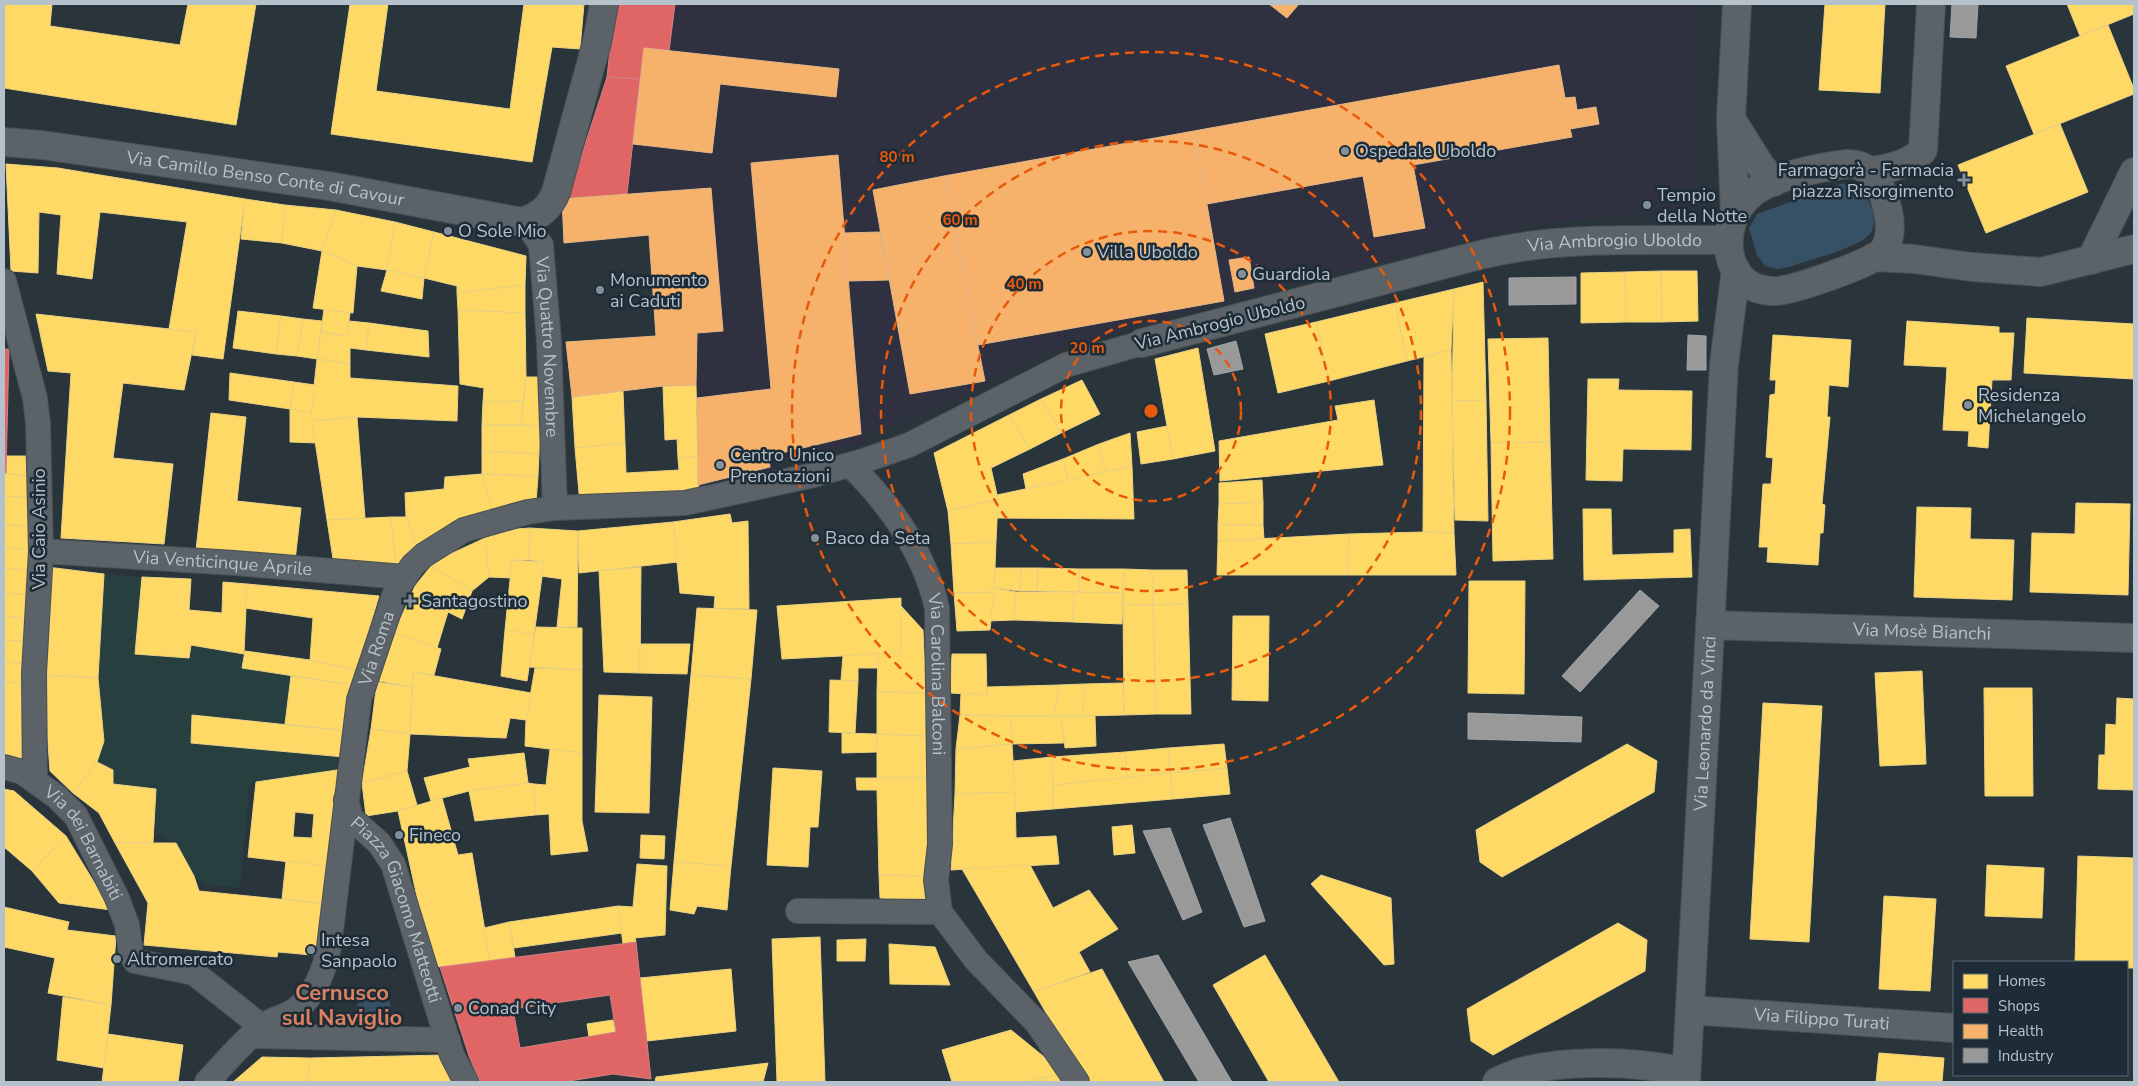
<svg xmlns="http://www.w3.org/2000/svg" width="2138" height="1086" viewBox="0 0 2138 1086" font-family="'Nunito Sans',sans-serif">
<rect width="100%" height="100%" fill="#2a343b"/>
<polygon fill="#303140" points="675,4 1699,4 1691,207 1531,225 1224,301 1046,355 986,385 863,437 863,443 775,463 775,473 699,490 696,385 663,386 572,397 566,342 656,336 648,235 564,243 562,199 627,194 644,48 669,50"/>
<polygon fill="#27403f" points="104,574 142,577 135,654 191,645 244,654 242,668 291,676 285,724 192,715 191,743 339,757 337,770 250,783 240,888 205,884 194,876 176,843 156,833 156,790 113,784 113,770 97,762 104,741 98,678"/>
<g fill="#365165">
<path d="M1850,183C1863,192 1869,197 1873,213C1874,220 1875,229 1869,235C1857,248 1808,260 1789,267L1778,269L1765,266L1757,255L1749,228L1757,214L1840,184Z"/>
<circle cx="374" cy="1009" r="17"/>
</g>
<g fill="#ffd966" stroke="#e9d284" fill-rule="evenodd">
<polygon points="4,4 52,4 50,26 180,45 188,4 256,4 236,125 4,88"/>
<polygon points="350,4 388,4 376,91 510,109 524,4 584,4 580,49 552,47 532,162 331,134"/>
<polygon points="1825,4 1885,4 1880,93 1819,90"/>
<polygon points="2067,4 2134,4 2134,14 2080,36"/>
<polygon points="2108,25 2134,89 2134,94 2034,134 2006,66"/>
<polygon points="2060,124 2088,192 1986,233 1958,165"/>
<polygon points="6,164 58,168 245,199 223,359 192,355 196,332 169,329 187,222 100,212 92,279 57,274 61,215 39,212 38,273 11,271"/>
<polygon points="245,199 285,205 282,243 241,239"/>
<polygon points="285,205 336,210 322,251 282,243"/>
<polygon points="336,210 395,222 387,270 357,266 322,251"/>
<polygon points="395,222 434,232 424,278 387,270"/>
<polygon points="434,232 526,256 525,285 457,293 457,286 424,278"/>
<polygon points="322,251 357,266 353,313 313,308"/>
<polygon points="387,270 424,278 422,299 381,291"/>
<polygon points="1661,271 1697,271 1698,321 1662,322"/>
<polygon points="1661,271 1662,322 1626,322 1625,272"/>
<polygon points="1625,272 1626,322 1581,323 1581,273"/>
<polygon points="1483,282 1486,400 1452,401 1454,289"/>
<polygon points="525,285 525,313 458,310 457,293"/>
<polygon points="1454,289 1451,350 1407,361 1395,303"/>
<polygon points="1395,303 1407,361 1329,381 1316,322"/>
<polygon points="324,309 350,313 347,336 321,332"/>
<polygon points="458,310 525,313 526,377 523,401 483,402 484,388 460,384"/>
<polygon points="238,311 281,316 276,354 233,348"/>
<polygon points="36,314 196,332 184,390 123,383 113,458 173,464 164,544 61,538 71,373 48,371"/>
<polygon points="281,316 303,319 297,356 276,354"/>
<polygon points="2027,318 2134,324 2134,379 2024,373"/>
<polygon points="303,319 322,321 317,359 297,356"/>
<polygon points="349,321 369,323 366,350 350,348 350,364 317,359 321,332 347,336"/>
<polygon points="1907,321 1999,327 1999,333 2014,333 2011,380 1992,380 1988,448 1968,446 1969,431 1943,430 1947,367 1904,365"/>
<polygon points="1316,322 1329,381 1278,393 1265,334"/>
<polygon points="369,323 428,331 429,357 366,350"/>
<polygon points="1773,335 1851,340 1848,387 1829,385 1827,417 1830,417 1822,504 1825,505 1823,533 1820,533 1818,565 1767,562 1768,547 1759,547 1763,484 1771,484 1773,458 1766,457 1770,395 1775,394 1776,380 1770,380"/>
<polygon points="1548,338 1550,442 1491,443 1488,339"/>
<polygon points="1198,348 1215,451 1173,459 1155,359"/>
<polygon points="1451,350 1454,533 1423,532 1424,357"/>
<polygon points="317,359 350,364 350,378 458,386 457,421 357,417 312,421 311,413"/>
<polygon points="230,373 294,382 290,409 229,400"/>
<polygon points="526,377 549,377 545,427 521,425"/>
<polygon points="1588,379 1619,379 1618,390 1692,391 1691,450 1623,449 1622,481 1586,480"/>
<polygon points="1082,380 1100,414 1061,433 1041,399"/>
<polygon points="294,382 315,385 311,413 290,409"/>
<polygon points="696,385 698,457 678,458 677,439 665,440 663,386"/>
<polygon points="623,391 625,443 575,448 572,397"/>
<polygon points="1041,399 1061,433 1030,449 1009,415"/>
<polygon points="1374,400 1383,465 1220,481 1219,441 1338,420 1335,406"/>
<polygon points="1486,400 1488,521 1455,520 1452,401"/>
<polygon points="523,401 521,425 482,425 483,402"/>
<polygon points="290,409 311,413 316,443 290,442"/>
<polygon points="211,413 246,417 237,501 301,508 295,561 196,550"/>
<polygon points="1009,415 1030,449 991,468 998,499 948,511 934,453"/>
<polygon points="357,417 365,518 327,520 312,421"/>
<polygon points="482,425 540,426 539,454 482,451"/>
<polygon points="1167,426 1173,459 1141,464 1137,432"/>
<polygon points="1130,433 1132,466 1105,472 1099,444"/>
<polygon points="1550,442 1553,559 1493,561 1491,443"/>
<polygon points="625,443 626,473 679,470 678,458 698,457 699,496 580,504 575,448"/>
<polygon points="1099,444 1105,472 1068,480 1063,459"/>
<polygon points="482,451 539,454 538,476 482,474"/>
<polygon points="6,456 35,456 33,477 6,473"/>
<polygon points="1063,459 1068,480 1026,489 1023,474"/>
<polygon points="1132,466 1134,519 997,518 997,495"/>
<polygon points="4,473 33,477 34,498 4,496"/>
<polygon points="482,474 538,476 536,503 493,513"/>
<polygon points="482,474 493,513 452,522 417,547 406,517 405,493 444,489 445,477"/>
<polygon points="1262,480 1263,502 1219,504 1219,483"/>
<polygon points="4,496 34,498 32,526 4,525"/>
<polygon points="998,499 996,542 951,544 948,511"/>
<polygon points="1263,502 1263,525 1218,525 1219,504"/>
<polygon points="2076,503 2130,504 2128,595 2030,592 2032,533 2075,534"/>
<polygon points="1917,507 1971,508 1970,539 2014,540 2012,600 1914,597"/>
<polygon points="1583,509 1611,509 1612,555 1674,553 1674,530 1690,529 1692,577 1584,580"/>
<polygon points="730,514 732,523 748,521 749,609 714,608 715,596 680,593 673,522"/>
<polygon points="391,517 406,517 417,547 399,568 396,568"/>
<polygon points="391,517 396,568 334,565 327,520"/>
<polygon points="673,522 678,562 579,573 578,531"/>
<polygon points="4,525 32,526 31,550 4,548"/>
<polygon points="1218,525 1263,525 1264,539 1218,541"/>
<polygon points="530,528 578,531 577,627 557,627 562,579 541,576 544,562 529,560"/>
<polygon points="530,528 529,560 512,560 512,578 489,577 485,538 516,529"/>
<polygon points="1423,532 1454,533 1456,575 1347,575 1349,534"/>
<polygon points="1349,534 1347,575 1217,575 1218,541"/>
<polygon points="485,538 489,577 472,591 431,566 448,555"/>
<polygon points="996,542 994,592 954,593 951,544"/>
<polygon points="4,548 31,550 31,570 4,569"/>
<polygon points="512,560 544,562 534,635 505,630"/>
<polygon points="431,566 472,591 462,619 448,612 415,586"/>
<polygon points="47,567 104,574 98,678 43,675"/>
<polygon points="641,567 640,673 604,672 599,571"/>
<polygon points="995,568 1021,568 1020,591 994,588"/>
<polygon points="1021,568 1038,568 1037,591 1020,591"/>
<polygon points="1038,568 1080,569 1079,592 1037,591"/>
<polygon points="4,569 31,570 31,595 4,593"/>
<polygon points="1080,569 1124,569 1123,593 1079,592"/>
<polygon points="1124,569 1152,570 1153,605 1123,605"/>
<polygon points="1152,570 1187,570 1188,604 1153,605"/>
<polygon points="142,577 191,579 189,610 222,613 223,582 247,584 244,654 191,645 189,658 135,654"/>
<polygon points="1469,581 1525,581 1524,694 1468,693"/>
<polygon points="247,584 379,596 357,670 310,660 313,618 245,608"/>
<polygon points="415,586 448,612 437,648 394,633"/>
<polygon points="994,588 1016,592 1014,620 989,621"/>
<polygon points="994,592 990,630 957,631 954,593"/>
<polygon points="1016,592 1074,592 1073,622 1014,620"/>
<polygon points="1074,592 1123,593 1122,624 1073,622"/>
<polygon points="4,593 31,595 30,619 4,616"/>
<polygon points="901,598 901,653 782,659 777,606"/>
<polygon points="1188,604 1191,714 1156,714 1153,605"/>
<polygon points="1123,605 1153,605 1156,714 1124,715"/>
<polygon points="901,606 923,630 926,693 877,692 878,653 901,653"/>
<polygon points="697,608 757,610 751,679 691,675"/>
<polygon points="4,616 30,619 29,642 4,640"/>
<polygon points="1233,616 1269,616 1268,701 1232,700"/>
<polygon points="536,627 582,628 582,670 529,667"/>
<polygon points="505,630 534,635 527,681 501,676"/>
<polygon points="394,633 441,649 434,675 413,672 412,687 379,681"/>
<polygon points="4,640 29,642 29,664 4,662"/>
<polygon points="640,644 690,644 687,674 640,673"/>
<polygon points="245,651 310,660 357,670 352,685 242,668"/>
<polygon points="878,653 878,668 858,668 858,681 841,680 843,656"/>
<polygon points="952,654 986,654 987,695 950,693"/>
<polygon points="4,662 29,664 28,684 4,682"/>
<polygon points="535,668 582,670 582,753 525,746 526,720"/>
<polygon points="1922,671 1926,764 1880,766 1875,673"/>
<polygon points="413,672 531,693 526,720 510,718 506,738 410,734"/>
<polygon points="43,675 98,678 104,741 97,762 73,793 50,771"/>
<polygon points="691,675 751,679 731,866 674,862"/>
<polygon points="291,676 352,685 347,731 285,724"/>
<polygon points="830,680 858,681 855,733 829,732"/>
<polygon points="4,682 28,684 26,759 4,756"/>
<polygon points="377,682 412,687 410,734 371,729"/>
<polygon points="1123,683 1124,715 1083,716 1084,684"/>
<polygon points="1084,684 1083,716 1054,716 1059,685"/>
<polygon points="1059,685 1054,716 960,715 961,693 987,695 987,687"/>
<polygon points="1984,688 2032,688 2033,796 1985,796"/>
<polygon points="877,692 926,693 926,736 877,734"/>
<polygon points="599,695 652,697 649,813 595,812"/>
<polygon points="2117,698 2134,699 2134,790 2098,789 2099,755 2105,755 2106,724 2116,725"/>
<polygon points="1763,703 1822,706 1809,942 1750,939"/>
<polygon points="192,715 347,731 344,757 191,743"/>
<polygon points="960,715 1011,716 1012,744 956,749"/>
<polygon points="1011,716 1061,716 1064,743 1012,744"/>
<polygon points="1061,716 1095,716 1096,746 1065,748"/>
<polygon points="371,729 410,734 407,771 362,783"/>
<polygon points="842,733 877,734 877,752 842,753"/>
<polygon points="877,734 926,736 929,778 877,778"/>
<polygon points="1012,744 1015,792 955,794 956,749"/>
<polygon points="1224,744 1227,768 1170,773 1168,748"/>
<polygon points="1627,744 1657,761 1654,792 1502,877 1480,862 1476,830"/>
<polygon points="1168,748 1170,773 1127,778 1125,752"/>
<polygon points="550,749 582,753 582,821 588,851 551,855 549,814 535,815 534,784 546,785"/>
<polygon points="1125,752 1127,778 1053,785 1052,757"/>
<polygon points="524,753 528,783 469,791 431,801 424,778 470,767 468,759"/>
<polygon points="1052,757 1053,809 1015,812 1013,761"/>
<polygon points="97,762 113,770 113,784 156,789 153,843 115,843 99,813 73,793"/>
<polygon points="773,768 822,771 818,827 810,827 808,867 767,865"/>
<polygon points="1227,768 1230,794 1173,799 1170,773"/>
<path d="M337,770L343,772L332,867L248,857L256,782ZM295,812L314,814L312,838L293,837Z"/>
<polygon points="407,771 417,805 398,811 366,816 362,783"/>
<polygon points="1170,773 1173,799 1053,809 1053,785"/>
<polygon points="856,778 929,778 929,876 879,875 877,790 857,790"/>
<polygon points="528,783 534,784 535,815 475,821 469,791"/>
<polygon points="4,789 14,791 66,836 32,871 4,847"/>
<polygon points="1015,792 1016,838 1056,836 1059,864 951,870 955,794"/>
<polygon points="442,798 458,855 472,853 490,961 440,967 432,965 398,811"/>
<polygon points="1132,825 1135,853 1114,855 1112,827"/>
<polygon points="641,835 665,836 664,859 640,858"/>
<polygon points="66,836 111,910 59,903 32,871"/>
<polygon points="115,843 176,843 194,876 199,891 328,904 323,956 278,952 277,957 144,945 148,903"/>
<polygon points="2078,856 2134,858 2134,968 2127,968 2127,962 2075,962"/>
<polygon points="286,861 332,867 328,904 282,899"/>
<polygon points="674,862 731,866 727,910 697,906 694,914 670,910"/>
<polygon points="637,864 667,866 665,935 635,938 636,942 623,944 618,906 633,907"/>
<polygon points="1030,865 1053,908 1089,890 1118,929 1079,952 1090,972 1034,992 962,869"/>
<polygon points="1987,865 2044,868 2042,918 1985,916"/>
<polygon points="879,875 929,876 930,902 880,898"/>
<polygon points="1321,875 1391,898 1394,964 1384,965 1311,884"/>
<polygon points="1884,896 1936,899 1930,991 1879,989"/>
<polygon points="618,906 622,933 514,948 509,922"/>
<polygon points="4,907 69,922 67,930 116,936 111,1005 48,993 55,958 4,947"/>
<polygon points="509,922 515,957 490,961 484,928"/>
<polygon points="1618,923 1647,940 1645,971 1493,1055 1471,1041 1467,1009"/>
<polygon points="820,937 825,1082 777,1082 772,939"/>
<polygon points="866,939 865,961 837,961 837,940"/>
<polygon points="889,944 935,947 950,985 890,984"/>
<polygon points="1265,955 1339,1082 1269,1082 1213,985"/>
<polygon points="731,969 736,1031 647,1041 640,978"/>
<polygon points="1102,969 1164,1082 1086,1082 1034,992"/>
<polygon points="63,997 111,1005 104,1068 57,1060"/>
<polygon points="613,1020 616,1032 589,1037 587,1024"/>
<polygon points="1011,1030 1064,1073 1028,1082 952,1082 942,1050"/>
<polygon points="108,1034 183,1045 178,1082 102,1082"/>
<polygon points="1879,1053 1944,1058 1942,1082 1876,1082"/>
<polygon points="444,1055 458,1082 307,1082 310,1058"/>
<polygon points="262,1057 310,1058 307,1082 233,1082"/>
<polygon points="768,1063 763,1082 655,1082 656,1077"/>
<polygon points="1064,1073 1070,1082 1031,1081"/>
</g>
<g fill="#e06666" stroke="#d38184" fill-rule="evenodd">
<polygon points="615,4 675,4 669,51 644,48 640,79 607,77"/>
<polygon points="607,77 640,79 627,194 562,199 577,169"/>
<polygon points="4,349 9,349 6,473 4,473"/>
<path d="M636,942L651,1079L613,1074L563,1082H480L469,1056L440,967ZM610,995L616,1032L520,1048L513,1009Z"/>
</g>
<g fill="#f6b26b" stroke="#e2b688">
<polygon points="1269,4 1299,4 1287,18"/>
<polygon points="644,48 839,69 836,97 720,84 712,153 633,144"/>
<polygon points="1559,65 1565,98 1575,97 1577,110 1596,107 1599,124 1570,129 1572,137 1413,165 1425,228 1374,237 1363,176 1207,204 1194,131"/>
<polygon points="1194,131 1224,301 978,345 944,176"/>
<polygon points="838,155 861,434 769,456 770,467 698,485 697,398 771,389 751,163"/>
<polygon points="944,176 985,381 910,394 873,190"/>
<polygon points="711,188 723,331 697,333 696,385 663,386 572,397 566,342 656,336 649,235 564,243 562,199"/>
<polygon points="880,232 889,280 848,281 844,233"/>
<polygon points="1249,257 1254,288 1235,292 1229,260"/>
</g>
<g fill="#999" stroke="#a1a5a8">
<polygon points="1952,4 1978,4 1976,38 1950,37"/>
<polygon points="1576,277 1576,304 1509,305 1509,278"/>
<polygon points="1688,335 1706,336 1706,370 1687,370"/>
<polygon points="1236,341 1243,369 1214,375 1207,349"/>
<polygon points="1640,590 1659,606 1580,692 1562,676"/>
<polygon points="1468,713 1582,717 1581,742 1468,739"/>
<polygon points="1230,818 1265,921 1244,927 1203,825"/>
<polygon points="1170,828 1202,912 1183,920 1143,831"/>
<polygon points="1158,955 1232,1082 1199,1082 1128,962"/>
</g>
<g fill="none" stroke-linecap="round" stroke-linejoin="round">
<defs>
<g id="pedestrian">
<path id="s1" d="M525,221L541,245L549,342L555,508"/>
<polyline points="4,281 35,398 38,423 41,551 34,673 35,781"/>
<path id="s2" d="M850,465C891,505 924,551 937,608L940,844L936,880L940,912L976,960L1037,1023L1077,1082"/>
<path id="s3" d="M41,551L234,563L404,577"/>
<path id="s4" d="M4,767L22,772L57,797L76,816L117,898L127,925L131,954L135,961L194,973L261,1026"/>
<path id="s5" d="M346,800L351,818L379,843L393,864L452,1055L466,1082"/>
<polyline points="798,911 940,912"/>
<polyline points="252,1036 448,1040"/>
<path id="s6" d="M207,1082C224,1064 241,1043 261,1027C269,1020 282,1018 292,1012C313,1000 325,970 329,947L359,700L396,590L413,565L424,555L464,530L528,512L555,508L685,503L814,475L863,461L909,445L1066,365L1142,343"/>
</g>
<g id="minor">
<path id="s7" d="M4,142L42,145L329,186L522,222C539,216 549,209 556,192L597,42L604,4"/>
<path d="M1869,171C1888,169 1910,165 1923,150L1931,4"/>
<polyline points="2091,260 2134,172"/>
<path id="s8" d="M1142,343L1480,255C1561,235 1645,241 1728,240"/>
<path id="s9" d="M1710,625L2134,638"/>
<path id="s10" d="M1690,1010L1954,1028"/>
<path d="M1497,1082C1544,1056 1635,1061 1686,1072"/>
</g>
<g id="tertiary">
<polyline points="1731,119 1760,165 1774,182"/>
<path d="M1848,164C1856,164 1863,166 1869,171C1885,185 1899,235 1882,252C1870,264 1794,290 1776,291C1722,293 1715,224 1751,194C1772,176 1821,167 1848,164Z"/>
<polyline points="1735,214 1731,119 1737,4"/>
<polyline points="1874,257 1914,259 1972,267 2041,272 2134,249"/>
<path id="s11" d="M1686,1082L1724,364L1736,270"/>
</g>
</defs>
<use href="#pedestrian" stroke="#495055" stroke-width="26"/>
<use href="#minor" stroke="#495055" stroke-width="30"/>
<use href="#tertiary" stroke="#495055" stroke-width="30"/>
<use href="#pedestrian" stroke="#5b6268" stroke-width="24"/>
<use href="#minor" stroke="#5b6268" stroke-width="28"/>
<use href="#tertiary" stroke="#5b6268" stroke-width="28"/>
</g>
<g fill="none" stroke="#e8590c" stroke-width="2.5" stroke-dasharray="9 6">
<circle cx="1151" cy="411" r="90"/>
<circle cx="1151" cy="411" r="180"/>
<circle cx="1151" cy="411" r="270"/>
<circle cx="1151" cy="411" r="359"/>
</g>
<g fill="#849099" stroke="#1d2c36" stroke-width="2">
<circle cx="1345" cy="151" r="5"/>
<path d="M1961.5 172.5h5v5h5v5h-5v5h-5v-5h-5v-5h5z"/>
<circle cx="1647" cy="205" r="5"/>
<circle cx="448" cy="231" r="5"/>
<circle cx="1087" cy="252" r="5"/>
<circle cx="1242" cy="274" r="5"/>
<circle cx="600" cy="290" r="5"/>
<circle cx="1968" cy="405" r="5"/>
<circle cx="720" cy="465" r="5"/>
<circle cx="815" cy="538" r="5"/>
<path d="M407.5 593.5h5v5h5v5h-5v5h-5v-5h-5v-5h5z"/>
<circle cx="399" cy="835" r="5"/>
<circle cx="311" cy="950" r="5"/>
<circle cx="117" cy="959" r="5"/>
<circle cx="458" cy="1008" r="5"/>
</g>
<g text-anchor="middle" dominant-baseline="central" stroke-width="5" stroke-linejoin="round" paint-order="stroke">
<g font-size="18" fill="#b5c1cb" stroke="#1d2c36" text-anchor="start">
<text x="1355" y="151">Ospedale Uboldo</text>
<text x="1954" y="170" text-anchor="end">Farmagorà - Farmacia<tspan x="1954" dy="21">piazza Risorgimento</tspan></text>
<text x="1657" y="195">Tempio<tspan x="1657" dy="21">della Notte</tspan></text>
<text x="458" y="231">O Sole Mio</text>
<text x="1097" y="252">Villa Uboldo</text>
<text x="1252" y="274">Guardiola</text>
<text x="610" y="280">Monumento<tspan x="610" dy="21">ai Caduti</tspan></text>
<text x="1978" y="395">Residenza<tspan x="1978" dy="21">Michelangelo</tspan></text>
<text x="730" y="455">Centro Unico<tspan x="730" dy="21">Prenotazioni</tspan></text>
<text x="825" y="538">Baco da Seta</text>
<text x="421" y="601">Santagostino</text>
<text x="409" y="835">Fineco</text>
<text x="321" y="940">Intesa<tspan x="321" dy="21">Sanpaolo</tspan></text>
<text x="127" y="959">Altromercato</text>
<text x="468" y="1008">Conad City</text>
</g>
<g font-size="18" fill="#b5c1cb" stroke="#1d2c36">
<text stroke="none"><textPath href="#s7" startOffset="264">Via Camillo Benso Conte di Cavour</textPath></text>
<text stroke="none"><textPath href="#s8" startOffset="485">Via Ambrogio Uboldo</textPath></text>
<text transform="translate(1220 323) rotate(-14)">Via Ambrogio Uboldo</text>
<text stroke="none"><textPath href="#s1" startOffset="131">Via Quattro Novembre</textPath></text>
<text transform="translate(39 529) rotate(-90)">Via Caio Asinio</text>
<text stroke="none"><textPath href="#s3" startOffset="182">Via Venticinque Aprile</textPath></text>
<text stroke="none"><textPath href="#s9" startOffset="212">Via Mosè Bianchi</textPath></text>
<text stroke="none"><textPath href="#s6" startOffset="492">Via Roma</textPath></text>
<text stroke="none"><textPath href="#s2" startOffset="236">Via Carolina Balconi</textPath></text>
<text stroke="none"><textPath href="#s11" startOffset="359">Via Leonardo da Vinci</textPath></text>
<text stroke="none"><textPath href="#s4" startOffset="115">Via dei Barnabiti</textPath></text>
<text stroke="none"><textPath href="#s5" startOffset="124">Piazza Giacomo Matteotti</textPath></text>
<text stroke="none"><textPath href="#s10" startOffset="132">Via Filippo Turati</textPath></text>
</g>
<g font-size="22" font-weight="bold" fill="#db8060" stroke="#1d2c36">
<text x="342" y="993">Cernusco<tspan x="342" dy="25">sul Naviglio</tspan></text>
</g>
</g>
<circle cx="1151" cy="411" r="8" fill="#e8590c" stroke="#1d2c36" stroke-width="2.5"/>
<g font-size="15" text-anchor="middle" font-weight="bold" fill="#e8590c" stroke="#1d2c36" stroke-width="5" stroke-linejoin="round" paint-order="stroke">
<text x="897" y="162">80 m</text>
<text x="960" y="225">60 m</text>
<text x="1024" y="289">40 m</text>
<text x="1087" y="353">20 m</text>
</g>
<rect width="2138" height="1086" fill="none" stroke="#b5c1cb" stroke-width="10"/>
<rect x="1953" y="961" width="175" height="115" fill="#1d2c36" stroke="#5a6872"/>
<rect x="1963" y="974" width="25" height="15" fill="#ffd966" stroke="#5a6872"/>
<text x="1998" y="986" font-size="15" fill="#b5c1cb">Homes</text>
<rect x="1963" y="998" width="25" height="15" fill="#e06666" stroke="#5a6872"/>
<text x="1998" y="1011" font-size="15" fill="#b5c1cb">Shops</text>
<rect x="1963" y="1024" width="25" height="15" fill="#f6b26b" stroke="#5a6872"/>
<text x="1998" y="1036" font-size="15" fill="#b5c1cb">Health</text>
<rect x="1963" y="1048" width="25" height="15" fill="#999999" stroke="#5a6872"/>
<text x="1998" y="1061" font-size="15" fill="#b5c1cb">Industry</text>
</svg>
